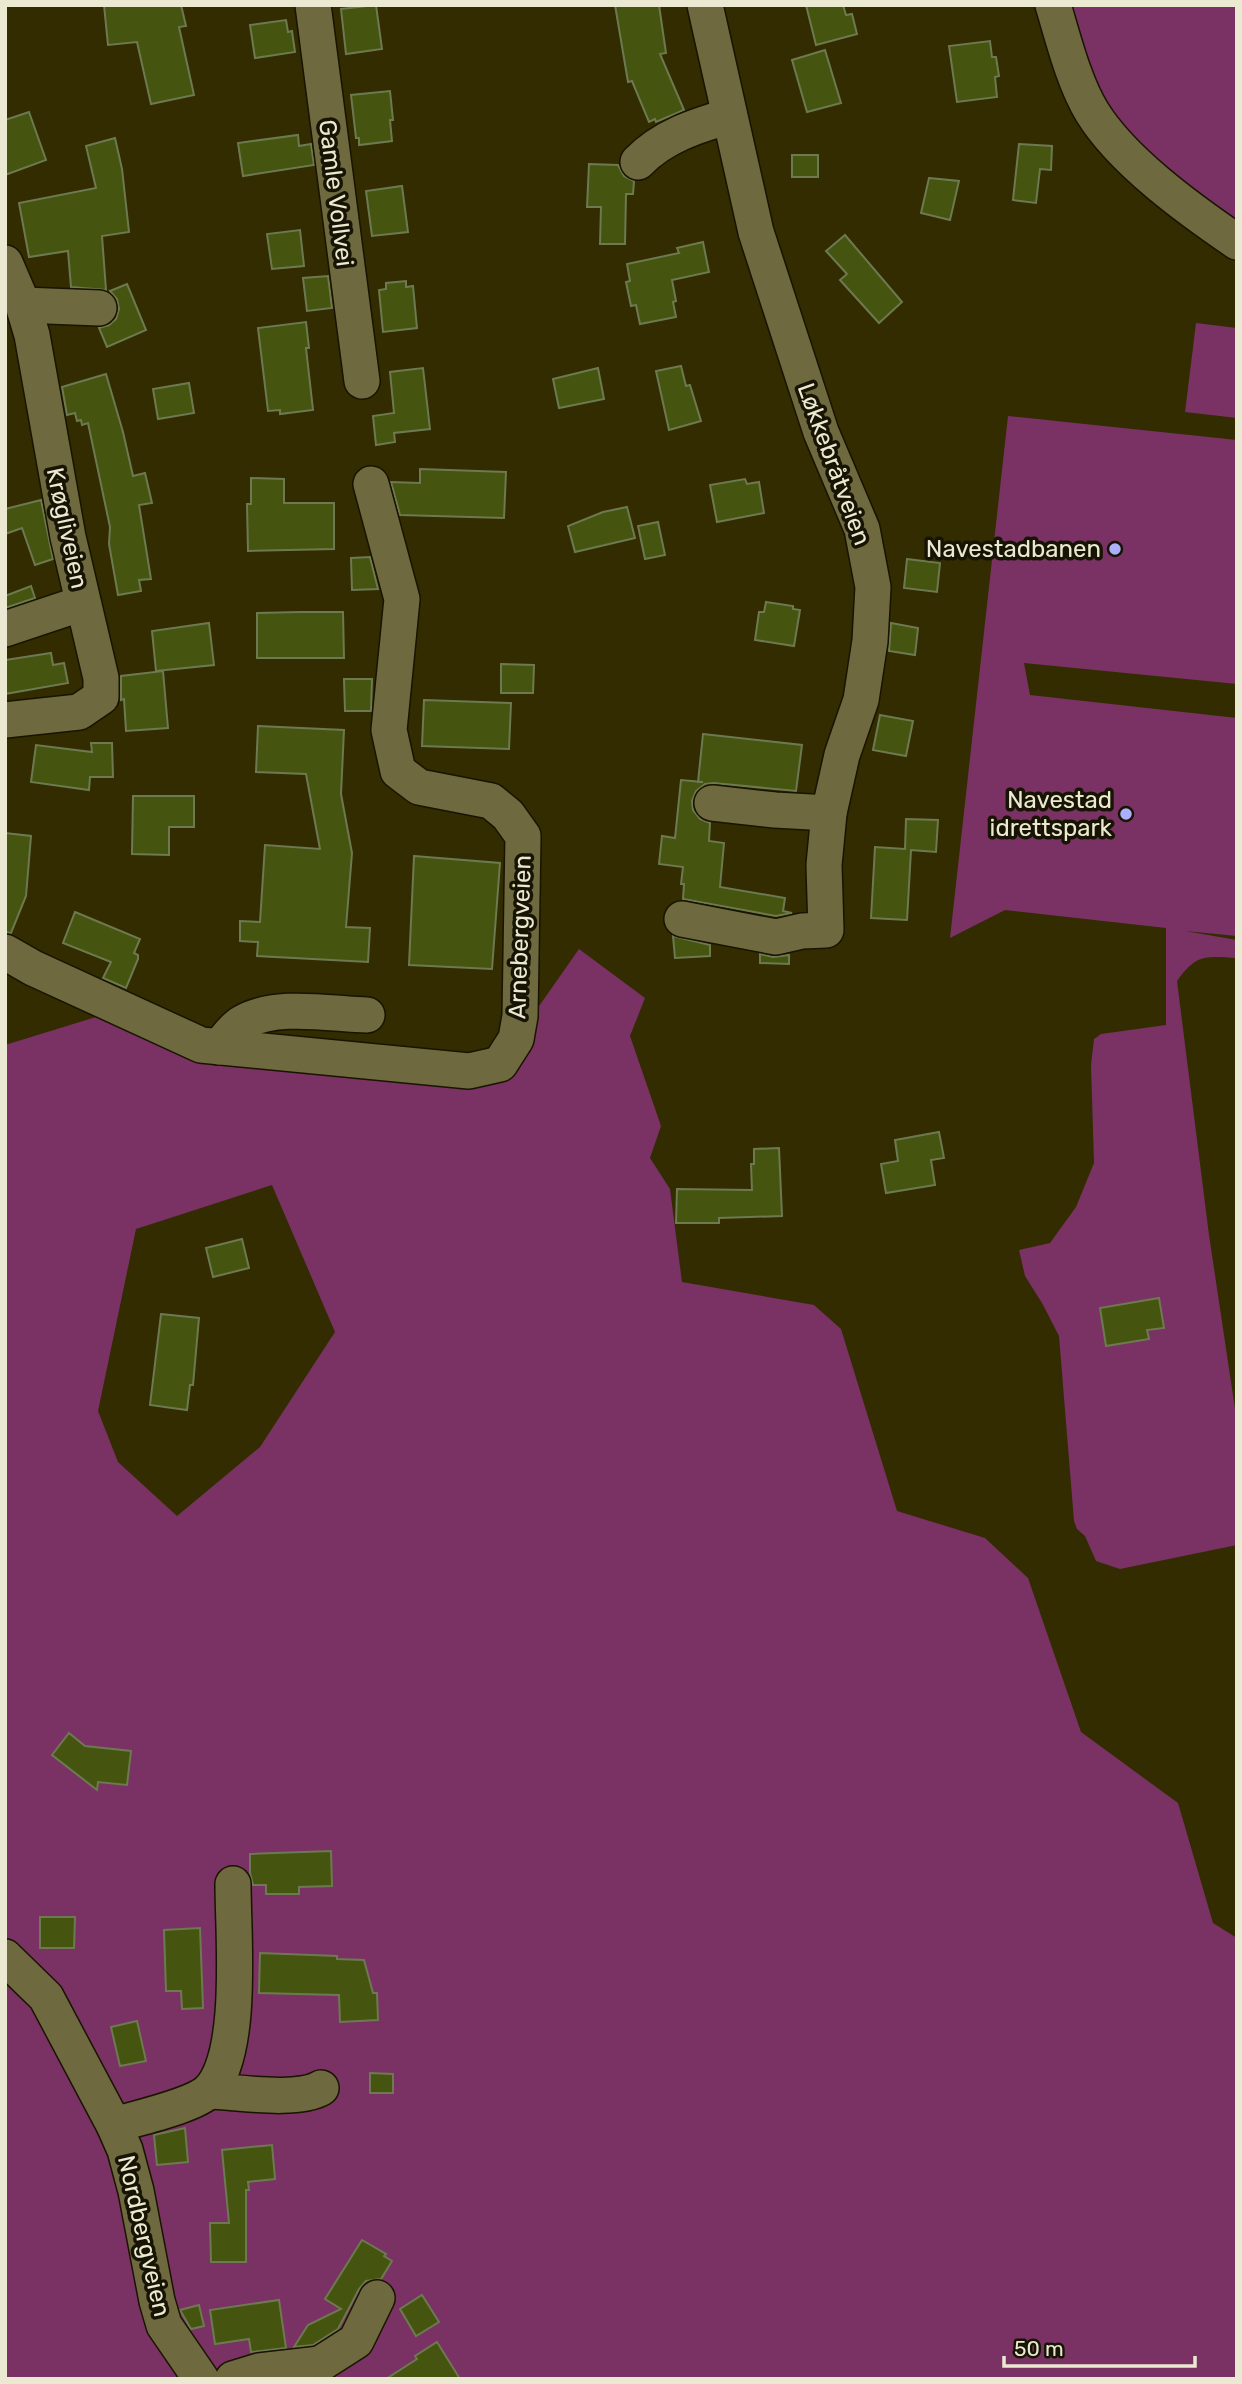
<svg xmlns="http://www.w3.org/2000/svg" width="1242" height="2384" viewBox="0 0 1242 2384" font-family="Rubik,sans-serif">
<rect width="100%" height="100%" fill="#322c00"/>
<g fill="#793263" fill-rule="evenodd">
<polygon points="1053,5 1237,5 1237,242 1122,149"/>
<polygon points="1196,323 1237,328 1237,418 1185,412"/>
<path d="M1008,416L1237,440V684L1024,663L1030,695L1237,718V936L1185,931L1237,940V958C1205,956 1196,954 1177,981L1209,1235L1237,1422V1545L1120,1569L1096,1561L1085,1536L1077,1529L1074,1521L1059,1336L1042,1303L1025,1276L1019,1250L1050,1243L1076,1207L1094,1163L1091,1065L1094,1039L1101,1034L1166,1025V928L1005,910L950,938Z"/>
<path d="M579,949L645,998L630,1036L661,1126L650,1158L670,1189L682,1282L814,1305L841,1329L897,1511L985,1538L1028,1578L1081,1732L1178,1803L1213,1923L1237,1938V2379H5V1045L122,1009L201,1045L469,1071L516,1039ZM272,1185L335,1332L260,1447L177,1516L118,1462L98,1411L136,1229Z"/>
</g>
<g fill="#45540f" stroke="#6d7950" stroke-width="2">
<polygon points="104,5 181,5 186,26 179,27 194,95 151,104 137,42 108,45"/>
<polygon points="376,5 382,49 346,54 341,9"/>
<polygon points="615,5 659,5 666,53 660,54 684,110 656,122 655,119 649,122 632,81 628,82"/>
<polygon points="806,5 843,5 846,15 852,14 857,34 816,45"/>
<polygon points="286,20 288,32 292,31 295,52 255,58 250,25"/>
<polygon points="990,41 992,57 996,57 999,76 995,77 997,97 957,102 949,46"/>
<polygon points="825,50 841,103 807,112 792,60"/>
<polygon points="390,91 393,120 390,120 392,141 359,145 359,138 356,138 351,95"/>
<polygon points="29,112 46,160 5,175 5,120"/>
<polygon points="298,135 299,146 311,144 314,165 243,176 238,143"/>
<polygon points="115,138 122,169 129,232 102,236 106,290 71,287 68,251 29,257 19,203 96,188 86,146"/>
<polygon points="1019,144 1052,146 1051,170 1040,169 1036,203 1013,200"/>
<rect x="792" y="155" width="26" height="22"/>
<polygon points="589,164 618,165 624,176 634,181 633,194 626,194 625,244 600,244 601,207 587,207"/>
<polygon points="929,178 959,181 950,220 921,213"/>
<polygon points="402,186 408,232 372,236 366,191"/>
<polygon points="300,230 304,266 272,269 267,234"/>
<polygon points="845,235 902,302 879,323 840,280 847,274 826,251"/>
<polygon points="703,242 709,272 672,280 676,301 673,302 676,317 640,324 636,305 631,306 626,282 630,281 627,264 679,253 677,248"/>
<polygon points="328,276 332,308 307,311 303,278"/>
<polygon points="406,281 406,287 413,286 417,328 383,332 379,290 386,289 386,283"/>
<polygon points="127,284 146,330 107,347 99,328 109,325 116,319 119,309 117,299 110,291"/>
<polygon points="306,322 309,348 306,348 313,410 280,414 280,410 268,411 258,328"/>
<polygon points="681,366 686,386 690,385 701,421 669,430 656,371"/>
<polygon points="423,368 430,429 394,433 395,442 376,445 373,416 394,413 390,372"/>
<polygon points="598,368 604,399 559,408 553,379"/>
<polygon points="106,374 123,432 133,476 145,473 152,503 139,505 151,579 139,580 141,591 118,595 109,544 110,527 88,423 82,425 81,420 77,421 75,413 67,415 62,387"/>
<polygon points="189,383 194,413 158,419 153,389"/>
<polygon points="420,469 506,472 504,518 400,515 391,482 420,483"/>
<polygon points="251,478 284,479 284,503 334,503 334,549 248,551 247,504 251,504"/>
<polygon points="745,479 747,484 759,482 764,513 717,522 710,485"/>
<polygon points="41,500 53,559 35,565 22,528 5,534 5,509"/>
<polygon points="627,507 635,538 575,552 568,526 603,512"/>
<polygon points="658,522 665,555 645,559 638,526"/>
<polygon points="370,557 378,589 352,590 351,558"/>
<polygon points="907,559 940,563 937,592 904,588"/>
<polygon points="31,586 35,598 5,608 5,596"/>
<polygon points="766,602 793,606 793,609 800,610 794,646 755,640 759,612 764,612"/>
<polygon points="300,612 343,612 344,658 257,658 257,613"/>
<polygon points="209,623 214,665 156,671 152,631"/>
<polygon points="891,623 918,628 915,655 889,651"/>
<polygon points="51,653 53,665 64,663 68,683 5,694 5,660"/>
<polygon points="501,664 534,665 533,693 501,693"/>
<polygon points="163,671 168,728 126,731 124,699 121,700 121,676"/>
<polygon points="344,679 372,679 371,711 345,711"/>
<polygon points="424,700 511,703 509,749 422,746"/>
<polygon points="880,715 913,721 906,756 873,750"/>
<polygon points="258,726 344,730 341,794 352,853 346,927 370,928 368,962 257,956 258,942 240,941 240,921 260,922 265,845 320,849 306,774 256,772"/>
<polygon points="703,734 802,745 796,791 714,783 705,784 696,791 692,801 693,810 700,819 710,823 709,841 724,843 720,887 785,898 783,911 792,913 776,916 683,899 684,884 681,884 683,867 659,864 662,836 675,838 681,780 703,782 698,782"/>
<polygon points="91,743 112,743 113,777 90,777 89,790 31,782 36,745 92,752"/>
<polygon points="133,796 194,796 194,827 169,827 169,855 132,854"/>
<polygon points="906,819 938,820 936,852 911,850 907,920 871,918 875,847 905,849"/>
<polygon points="5,833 31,836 26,896 11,933 5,932"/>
<polygon points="414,856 500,863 492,969 409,965"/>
<polygon points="75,912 140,939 134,953 138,955 138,959 126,988 103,978 111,962 63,943"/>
<polygon points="673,936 710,945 710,956 675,958"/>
<polygon points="760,954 773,957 789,955 789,964 760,963"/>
<polygon points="939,1132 944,1158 931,1160 935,1185 886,1193 881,1164 898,1161 895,1140"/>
<polygon points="779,1148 782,1216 719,1218 719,1223 676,1223 677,1189 752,1190 751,1164 754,1164 754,1149"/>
<polygon points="242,1239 249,1268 213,1277 206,1248"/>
<polygon points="1159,1298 1164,1328 1147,1330 1149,1339 1106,1346 1100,1308"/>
<polygon points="161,1314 199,1318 193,1385 190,1385 187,1410 150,1405"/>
<polygon points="69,1733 85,1746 131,1751 127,1785 98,1782 97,1790 52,1755"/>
<polygon points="331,1851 332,1886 299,1887 299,1894 266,1894 266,1885 253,1885 250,1873 250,1854"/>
<polygon points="40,1917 75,1917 74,1948 40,1948"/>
<polygon points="200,1928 203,2008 182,2009 181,1991 166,1991 164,1930"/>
<polygon points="260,1953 337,1956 337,1959 364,1960 373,1993 377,1993 378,2020 340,2022 339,1995 259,1993"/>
<polygon points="137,2021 146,2061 120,2066 111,2027"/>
<polygon points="370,2073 393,2074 393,2093 370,2093"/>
<polygon points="185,2128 188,2162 157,2165 154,2135"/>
<polygon points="272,2145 275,2179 248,2182 249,2190 246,2190 246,2262 211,2262 210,2223 229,2223 222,2150"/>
<polygon points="362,2240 386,2254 384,2256 392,2261 381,2279 366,2281 359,2289 338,2329 313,2345 294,2347 308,2325 341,2309 325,2299"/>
<polygon points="422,2295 439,2322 416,2336 400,2309"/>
<polygon points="279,2300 286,2348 251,2352 249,2339 215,2344 210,2310"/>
<polygon points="199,2305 204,2326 191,2329 180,2310"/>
<polygon points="437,2342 460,2379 386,2379 417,2359 415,2356"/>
</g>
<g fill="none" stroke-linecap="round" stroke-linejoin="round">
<defs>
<g id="minor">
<polyline points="313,5 362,381"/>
<path d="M1053,5C1063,38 1074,83 1092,112C1122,161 1190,210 1237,242"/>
<path d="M638,162C663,136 696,126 729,116"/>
<polyline points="5,263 23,305 32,335 68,537 101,678 101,697 79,712 5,720"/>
<polyline points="23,305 99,308"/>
<polyline points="5,629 83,603"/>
<polyline points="712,803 775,810 829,813"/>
<polyline points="682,919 776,937 802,931 826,930 824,865 829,813 842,755 861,700 870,641 873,587 862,529 821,432 756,232 705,5"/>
<polyline points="5,952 33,968 201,1045 469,1071 500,1064 516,1039 520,1016 523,836 508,815 491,801 419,787 398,771 389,730 402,599 371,484"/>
<path d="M219,1047C226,1039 233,1028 242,1023C275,1003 330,1014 367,1015"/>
<polyline points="5,1957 46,1997 114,2125 125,2150 136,2191 157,2301 164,2325 201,2379"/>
<path d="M209,2091C239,2092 296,2102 321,2088"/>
<path d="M114,2125C137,2118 194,2106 210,2090C244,2052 233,1935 233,1884"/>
<polyline points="233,2379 259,2371 320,2364 356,2341 377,2298"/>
</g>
</defs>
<use href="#minor" stroke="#191400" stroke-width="38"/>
<use href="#minor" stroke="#6e693f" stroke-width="35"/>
</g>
<g fill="#acaffb" stroke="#171404" stroke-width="2.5">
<circle cx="1115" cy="549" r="7"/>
<circle cx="1126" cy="814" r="7"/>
</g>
<g text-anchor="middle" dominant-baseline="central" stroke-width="7" stroke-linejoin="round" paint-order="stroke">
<g font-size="24" fill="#ece9d2" stroke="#171404">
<text transform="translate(336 193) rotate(83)">Gamle Vollvei</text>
<text transform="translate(834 464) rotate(70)">Løkkebråtveien</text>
<text transform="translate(67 528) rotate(78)">Krøgliveien</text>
<text transform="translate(520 937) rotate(-88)">Arnebergveien</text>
<text transform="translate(144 2236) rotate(77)">Nordbergveien</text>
</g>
<g font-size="24" fill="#ece9d2" stroke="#171404" text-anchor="end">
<text x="1101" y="549">Navestadbanen</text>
<text x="1112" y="800">Navestad<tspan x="1112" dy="28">idrettspark</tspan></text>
</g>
</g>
<rect width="1242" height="2384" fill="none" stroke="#ece9d2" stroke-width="14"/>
<path d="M1004 2356v10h191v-10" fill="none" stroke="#ece9d2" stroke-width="3.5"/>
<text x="1014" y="2356" font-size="21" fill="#ece9d2" stroke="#171404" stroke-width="5" paint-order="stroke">50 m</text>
</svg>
